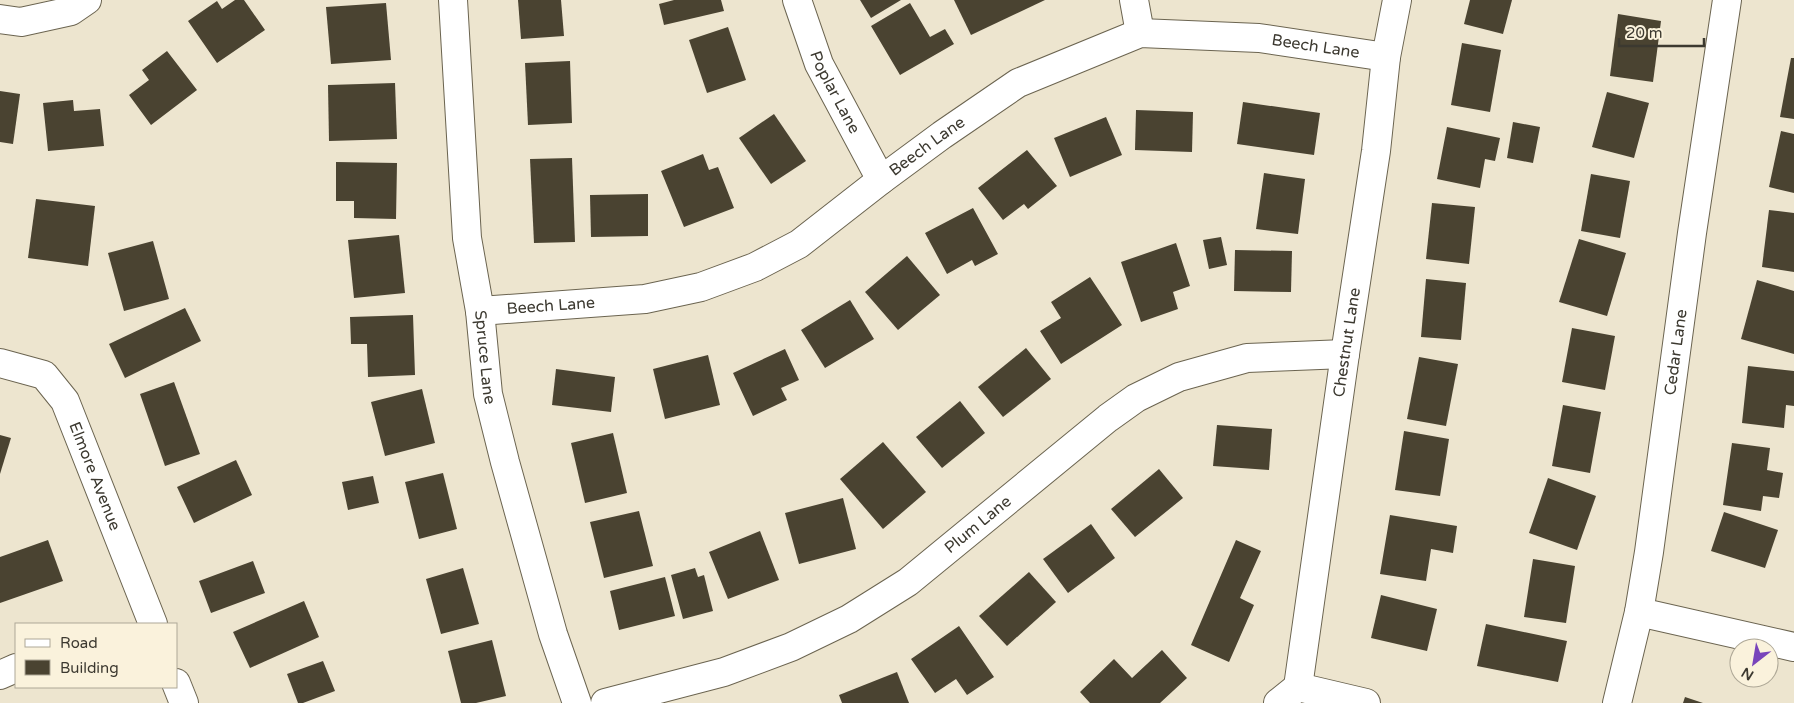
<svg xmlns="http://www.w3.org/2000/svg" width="1794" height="703" viewBox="0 0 1794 703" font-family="'Varela Round',sans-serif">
<rect width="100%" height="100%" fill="#ede5cf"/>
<g fill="#4a4331">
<polygon points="235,0 244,0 265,30 217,63 188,21 217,1 222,9"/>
<polygon points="518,0 561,0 564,36 521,39"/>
<polygon points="674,0 721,0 724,11 664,25 659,4"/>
<polygon points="860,0 901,0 871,18"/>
<polygon points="954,0 1045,0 971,35"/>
<polygon points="1470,0 1512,0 1503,34 1464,24"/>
<polygon points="386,3 391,60 331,64 326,7"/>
<polygon points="910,3 930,37 945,29 954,44 900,75 871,26"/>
<polygon points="1618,14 1661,21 1653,82 1610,76"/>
<polygon points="728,27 746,80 707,93 689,40"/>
<polygon points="1462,43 1501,50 1490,112 1451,105"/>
<polygon points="167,51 197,90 151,125 129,95 149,80 142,70"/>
<polygon points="1791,58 1794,58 1794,119 1780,117"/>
<polygon points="570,61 572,123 528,125 525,63"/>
<polygon points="395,83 397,139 329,141 328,85"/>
<polygon points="0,91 20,94 13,144 0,142"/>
<polygon points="1607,92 1649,103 1634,158 1592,147"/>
<polygon points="73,100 74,111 100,109 104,146 48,151 43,103"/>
<polygon points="1243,102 1320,113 1314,155 1237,144"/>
<polygon points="1136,110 1193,112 1192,152 1135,150"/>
<polygon points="774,114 806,161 771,184 739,138"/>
<polygon points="1106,117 1122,155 1070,177 1054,138"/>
<polygon points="1513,122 1540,127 1533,163 1507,158"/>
<polygon points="1447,127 1500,138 1495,161 1485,159 1480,188 1437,179"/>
<polygon points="1781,131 1794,134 1794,193 1769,187"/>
<polygon points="1027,150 1057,186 1028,209 1024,204 1003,220 978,188"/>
<polygon points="703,154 709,170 718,167 734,208 684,227 661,171"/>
<polygon points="572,158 575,242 534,243 530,159"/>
<polygon points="336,162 397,163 396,219 354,218 354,201 336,201"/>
<polygon points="1264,173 1305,179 1298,234 1256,229"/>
<polygon points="1591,174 1630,181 1620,238 1581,231"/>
<polygon points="648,194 648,236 591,237 590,195"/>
<polygon points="36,199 95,206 88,266 28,258"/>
<polygon points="1432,203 1475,207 1469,264 1426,259"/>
<polygon points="973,208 998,254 975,266 972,260 947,274 925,233"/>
<polygon points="1769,210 1794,213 1794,272 1762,267"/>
<polygon points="399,235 405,293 354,298 348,240"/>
<polygon points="1221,237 1227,265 1209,269 1203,240"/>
<polygon points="1579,239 1626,253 1607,316 1559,302"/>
<polygon points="153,241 169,299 124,311 108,253"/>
<polygon points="1176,243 1190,286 1173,292 1178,309 1141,322 1121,262"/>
<polygon points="1235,250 1292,251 1291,292 1234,291"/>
<polygon points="907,256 940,295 898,330 865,292"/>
<polygon points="1090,277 1122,325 1061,364 1040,331 1061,318 1051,302"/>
<polygon points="1426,279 1466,283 1461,340 1421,337"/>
<polygon points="1757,280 1794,291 1794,354 1741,339"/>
<polygon points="850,300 874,339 825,368 801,330"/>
<polygon points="185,308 201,341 125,378 109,344"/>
<polygon points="413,315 415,375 368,377 367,344 351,344 350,317"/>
<polygon points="1572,328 1615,336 1605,390 1562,382"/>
<polygon points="1026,348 1051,379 1003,417 978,387"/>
<polygon points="785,349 799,380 781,388 787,400 753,416 733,373"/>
<polygon points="708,355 720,405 665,419 653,369"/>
<polygon points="1419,357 1458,364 1446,426 1407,419"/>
<polygon points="1748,366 1794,371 1794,406 1786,405 1784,428 1742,423"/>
<polygon points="556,369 615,377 611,412 552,405"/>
<polygon points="174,382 200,454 165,466 140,394"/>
<polygon points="422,389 435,443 385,456 371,402"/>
<polygon points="960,401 985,433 942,468 916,437"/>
<polygon points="1563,405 1601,412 1590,473 1552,466"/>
<polygon points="1217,425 1272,429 1269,470 1213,466"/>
<polygon points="1404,431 1449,439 1440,496 1395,490"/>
<polygon points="613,433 627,493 585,503 571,443"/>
<polygon points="0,435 11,438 0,474"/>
<polygon points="883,442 926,492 883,529 840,479"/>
<polygon points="1732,443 1770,448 1767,470 1783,473 1779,498 1763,496 1761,511 1723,505"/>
<polygon points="236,460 252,495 194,523 177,487"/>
<polygon points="1159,469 1183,498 1135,537 1111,509"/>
<polygon points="443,473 457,529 419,539 405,482"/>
<polygon points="373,476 379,503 348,510 342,482"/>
<polygon points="1548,478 1596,496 1577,550 1529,533"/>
<polygon points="843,498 856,549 799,564 785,513"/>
<polygon points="639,511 653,566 604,578 590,522"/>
<polygon points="1724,512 1778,530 1765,568 1711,551"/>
<polygon points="1390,515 1457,526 1453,553 1431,549 1426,581 1380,574"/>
<polygon points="1091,524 1115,558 1068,593 1043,559"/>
<polygon points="760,531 779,580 728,599 709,552"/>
<polygon points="48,540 63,581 0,603 0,557"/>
<polygon points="1236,540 1261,551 1240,598 1254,605 1229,662 1191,645"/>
<polygon points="1533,559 1575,566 1566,623 1524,617"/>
<polygon points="253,561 265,593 211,613 199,581"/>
<polygon points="463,568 479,624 441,634 426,579"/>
<polygon points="695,568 698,577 704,575 713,611 683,619 671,575"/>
<polygon points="1029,572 1056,602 1007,646 979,616"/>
<polygon points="665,577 675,616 619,630 610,591"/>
<polygon points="1381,595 1437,609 1427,651 1371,638"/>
<polygon points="304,601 319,637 250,668 233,632"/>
<polygon points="1486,624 1567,641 1558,682 1477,666"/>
<polygon points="959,626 994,677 967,695 956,679 935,693 911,659"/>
<polygon points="492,640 506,696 476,703 461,703 448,651"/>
<polygon points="1162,650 1187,678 1160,703 1090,703 1080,692 1114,659 1132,678"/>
<polygon points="323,661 335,691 303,703 298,703 287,674"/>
<polygon points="897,672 909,703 842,703 839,695"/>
<polygon points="1685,697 1703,703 1683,703"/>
</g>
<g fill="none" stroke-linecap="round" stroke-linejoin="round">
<defs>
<g id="street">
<path id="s1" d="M453,0L467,238L480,311L488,394L505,462L553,634L577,703"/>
<path id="s2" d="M797,0L819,64L881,180"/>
<polyline points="1134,0 1140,33"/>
<polyline points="0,19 21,22 71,11 87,0"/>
<path id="s3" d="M480,311L645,299L701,287L755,267L799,244L881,180L942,135L1018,83L1140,33L1259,38L1386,57"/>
<path id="s4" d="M0,363L44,375L65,401L153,624"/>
<polyline points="1639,612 1794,647"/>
<polyline points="0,675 16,668"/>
<polyline points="176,683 184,703"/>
<path id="s5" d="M1298,687L1345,354L1376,151L1386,57L1397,0"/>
<path id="s6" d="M605,703L724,672L791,647L849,619L908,582L1108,418L1136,398L1179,377L1247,358L1345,354"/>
<polyline points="1278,703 1298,687 1366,703"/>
<path id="s7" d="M1617,703L1639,612L1649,552L1692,233L1727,0"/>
</g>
</defs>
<use href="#street" stroke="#6b6450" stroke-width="30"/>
<use href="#street" stroke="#fff" stroke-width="28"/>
</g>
<g text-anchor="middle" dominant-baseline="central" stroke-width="5" stroke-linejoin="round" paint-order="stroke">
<g font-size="16" fill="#3c3930" stroke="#faf2dc">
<text stroke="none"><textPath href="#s3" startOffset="910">Beech Lane</textPath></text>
<text stroke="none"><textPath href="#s2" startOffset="100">Poplar Lane</textPath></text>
<text stroke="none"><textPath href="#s3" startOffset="491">Beech Lane</textPath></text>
<text stroke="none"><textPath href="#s3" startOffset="71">Beech Lane</textPath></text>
<text stroke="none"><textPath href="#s5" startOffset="348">Chestnut Lane</textPath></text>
<text stroke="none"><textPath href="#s7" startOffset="356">Cedar Lane</textPath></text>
<text stroke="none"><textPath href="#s1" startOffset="359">Spruce Lane</textPath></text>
<text stroke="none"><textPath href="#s4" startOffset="160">Elmore Avenue</textPath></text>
<text stroke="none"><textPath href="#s6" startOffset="419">Plum Lane</textPath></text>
</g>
</g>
<rect x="15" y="623" width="162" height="65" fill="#faf2dc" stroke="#aea897"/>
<rect x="25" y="639" width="25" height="8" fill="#ffffff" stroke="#aea897"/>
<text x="60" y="648" font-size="15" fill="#3c3930">Road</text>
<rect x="25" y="660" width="25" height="15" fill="#4a4331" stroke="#aea897"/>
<text x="60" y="673" font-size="15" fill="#3c3930">Building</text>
<g transform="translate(1754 663) rotate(211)"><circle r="24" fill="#faf2dc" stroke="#aea897"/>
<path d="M0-4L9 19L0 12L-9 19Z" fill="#7844bb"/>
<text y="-8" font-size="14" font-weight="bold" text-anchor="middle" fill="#3c3930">N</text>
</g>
<path d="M1619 38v8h85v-8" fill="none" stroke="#3c3930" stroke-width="2.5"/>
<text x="1626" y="38" font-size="15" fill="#3c3930" stroke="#faf2dc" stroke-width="4" paint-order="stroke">20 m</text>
</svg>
